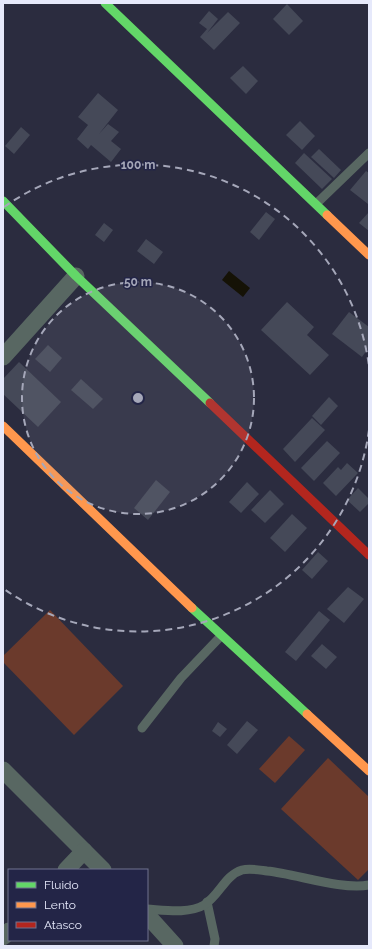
<svg xmlns="http://www.w3.org/2000/svg" width="372" height="949" viewBox="0 0 372 949" font-family="Raleway,sans-serif">
<rect width="100%" height="100%" fill="#2b2c3f"/>
<g fill="#6b3a2c">
<polygon points="50,610 123,686 74,735 3,662 3,656"/>
<polygon points="289,736 305,750 275,783 259,769"/>
<polygon points="328,758 369,797 369,869 358,880 281,809"/>
</g>
<polygon fill="#151206" points="229,271 250,288 243,297 222,280"/>
<g fill="#454958">
<polygon points="287,4 303,21 289,35 273,19"/>
<polygon points="209,11 218,19 207,33 228,12 240,23 214,50 200,37 207,29 199,23"/>
<polygon points="243,66 258,81 246,94 230,78"/>
<polygon points="98,93 118,110 99,134 108,124 119,132 111,141 121,149 111,162 91,145 88,149 77,139 88,125 78,117"/>
<polygon points="300,121 315,136 302,150 286,135"/>
<polygon points="21,127 30,135 14,154 5,146"/>
<polygon points="319,149 341,170 334,178 311,157"/>
<polygon points="304,153 332,179 322,189 295,163"/>
<polygon points="366,171 369,173 368,204 350,190"/>
<polygon points="266,212 275,219 259,240 250,232"/>
<polygon points="369,212 369,231 359,223"/>
<polygon points="104,223 113,230 104,242 95,235"/>
<polygon points="146,239 163,252 154,264 137,251"/>
<polygon points="287,302 314,327 307,335 329,355 310,375 261,330"/>
<polygon points="349,312 369,327 369,347 362,357 332,334"/>
<polygon points="48,345 62,358 50,372 35,359"/>
<polygon points="19,362 61,402 38,427 3,394 3,379"/>
<polygon points="81,379 103,399 93,409 71,390"/>
<polygon points="329,397 338,406 321,425 312,416"/>
<polygon points="312,418 325,430 295,462 283,449"/>
<polygon points="327,441 340,453 314,481 301,468"/>
<polygon points="347,463 358,473 336,496 323,483 338,467 341,470"/>
<polygon points="156,480 170,492 148,520 134,508"/>
<polygon points="247,482 259,494 241,513 229,502"/>
<polygon points="358,488 369,499 369,503 360,512 347,500"/>
<polygon points="270,490 284,504 265,523 251,510"/>
<polygon points="292,514 307,528 285,552 270,538"/>
<polygon points="318,552 328,561 312,579 302,570"/>
<polygon points="348,587 364,599 344,623 327,609"/>
<polygon points="319,611 330,620 296,661 285,652"/>
<polygon points="322,644 337,657 326,669 311,656"/>
<polygon points="247,721 258,730 237,754 227,745"/>
<polygon points="218,722 227,729 220,737 212,731"/>
</g>
<g fill="none" stroke-linecap="round" stroke-linejoin="round">
<g stroke="#586762" stroke-width="9">
<polyline points="316,204 369,153"/>
<polyline points="142,728 181,678 221,636"/>
<polyline points="207,902 215,939 214,946"/>
<path d="M147,909C164,910 189,914 204,905C219,896 225,875 242,870C250,868 259,870 267,871C297,874 340,890 369,885"/>
</g>
<g stroke="#586762" stroke-width="17">
<polyline points="3,357 76,276"/>
<polyline points="3,770 103,870"/>
<polyline points="66,870 84,851"/>
<polyline points="147,915 175,946"/>
<polyline points="3,937 9,931"/>
</g>
<g stroke="#63d668" stroke-width="9">
<polyline points="105,3 327,215"/>
<polyline points="3,201 76,276 210,403"/>
<polyline points="192,608 307,714"/>
</g>
<g stroke="#ff974d" stroke-width="9">
<polyline points="327,215 369,255"/>
<polyline points="3,426 192,608"/>
<polyline points="307,714 369,771"/>
</g>
<polyline stroke="#b3261e" stroke-width="9" points="210,403 369,555"/>
</g>
<circle cx="138" cy="398" r="116" fill="#a5a7b9" fill-opacity=".12"/>
<g fill="none" stroke="#a5a7b9" stroke-width="2" stroke-dasharray="7 5">
<circle cx="138" cy="398" r="116"/>
<path d="M369 430A233 233 0 0 1 4 589M4 207A233 233 0 0 1 369 366"/>
</g>
<circle cx="138" cy="398" r="6" fill="#a5a7b9" stroke="#232547" stroke-width="2"/>
<g font-size="12" text-anchor="middle" font-weight="bold" fill="#a5a7b9" stroke="#232547" stroke-width="3" stroke-linejoin="round" paint-order="stroke">
<text x="138" y="169">100 m</text>
<text x="138" y="286">50 m</text>
</g>
<rect width="372" height="949" fill="none" stroke="#e6e9fb" stroke-width="8"/>
<rect x="8" y="869" width="140" height="72" fill="#232547" stroke="#71738f"/>
<rect x="16" y="882" width="20" height="6" fill="#63d668" stroke="#71738f"/>
<text x="44" y="889" font-size="12" fill="#e6e9fb">Fluido</text>
<rect x="16" y="902" width="20" height="6" fill="#ff974d" stroke="#71738f"/>
<text x="44" y="909" font-size="12" fill="#e6e9fb">Lento</text>
<rect x="16" y="922" width="20" height="6" fill="#b3261e" stroke="#71738f"/>
<text x="44" y="929" font-size="12" fill="#e6e9fb">Atasco</text>
</svg>
